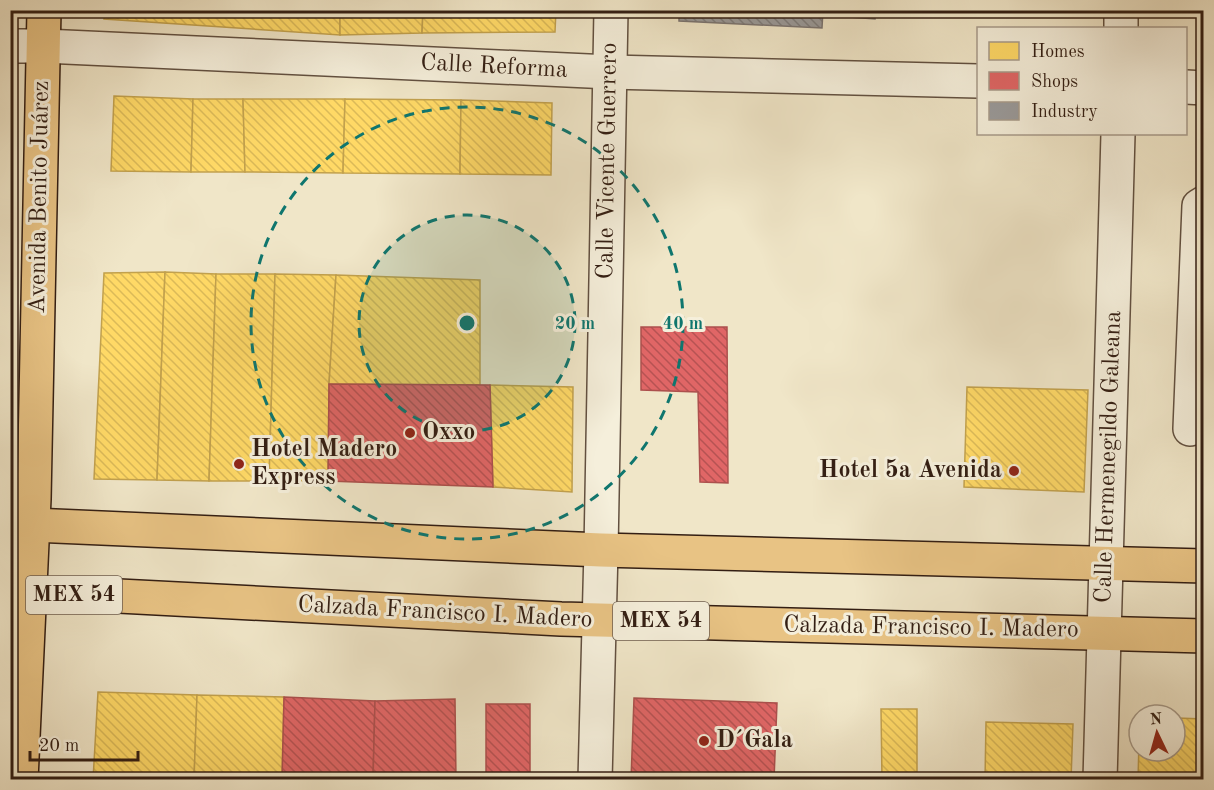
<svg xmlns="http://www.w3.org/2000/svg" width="1214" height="790" viewBox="0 0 1214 790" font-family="'Old Standard TT',serif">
<defs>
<pattern id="homes-back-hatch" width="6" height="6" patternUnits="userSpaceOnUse" patternTransform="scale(1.5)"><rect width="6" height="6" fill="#ffd966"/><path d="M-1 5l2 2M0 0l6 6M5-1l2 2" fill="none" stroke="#dbba58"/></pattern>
<pattern id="shops-back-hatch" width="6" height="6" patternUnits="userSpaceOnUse" patternTransform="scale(1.5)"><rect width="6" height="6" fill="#e06666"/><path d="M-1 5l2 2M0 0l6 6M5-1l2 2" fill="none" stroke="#b65353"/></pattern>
<pattern id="industry-back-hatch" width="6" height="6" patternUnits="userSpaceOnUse" patternTransform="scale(1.5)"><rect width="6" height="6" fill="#999"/><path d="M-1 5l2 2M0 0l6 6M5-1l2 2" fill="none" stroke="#7d7c7c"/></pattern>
</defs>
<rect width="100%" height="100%" fill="#f0e6c8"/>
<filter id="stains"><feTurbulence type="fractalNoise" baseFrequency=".00333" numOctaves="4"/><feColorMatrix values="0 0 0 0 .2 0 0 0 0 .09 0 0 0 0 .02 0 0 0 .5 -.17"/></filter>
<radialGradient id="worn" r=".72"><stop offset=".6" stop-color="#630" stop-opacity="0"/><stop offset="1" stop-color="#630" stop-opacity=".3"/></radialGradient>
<g fill="url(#homes-back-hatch)" stroke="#c2a14d" stroke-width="1.5">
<polygon points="105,10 340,10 340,35 104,19"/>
<polygon points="340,10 423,10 422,33 340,35"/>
<polygon points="423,10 556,10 555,32 422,33"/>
<polygon points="114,96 193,99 191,172 111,171"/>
<polygon points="193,99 243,99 245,172 191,172"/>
<polygon points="243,99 345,99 343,173 245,172"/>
<polygon points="345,99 461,100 460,174 343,173"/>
<polygon points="461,100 552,103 551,175 460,174"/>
<polygon points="165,272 157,480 94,479 104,273"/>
<polygon points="165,272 216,274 209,481 157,480"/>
<polygon points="216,274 275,274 269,481 209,481"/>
<polygon points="275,274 336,275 329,384 328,481 269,481"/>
<polygon points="336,275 480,280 480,385 329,384"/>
<polygon points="490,385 573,387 572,492 493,487"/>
<polygon points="967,387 1088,390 1084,492 964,487"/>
<polygon points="98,692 197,695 194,780 93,780"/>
<polygon points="197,695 284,697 282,780 194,780"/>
<polygon points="881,709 917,709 917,780 882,780"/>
<polygon points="1177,718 1204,719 1204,780 1138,780 1139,742 1139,751 1175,751 1175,732"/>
<polygon points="986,722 1073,724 1071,780 985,780"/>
</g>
<g fill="url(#shops-back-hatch)" stroke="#ac504d" stroke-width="1.5">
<polygon points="641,327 727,327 728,483 700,482 698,392 641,390"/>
<polygon points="329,384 490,385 493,487 328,481"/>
<polygon points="284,697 375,701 373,780 282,780"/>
<polygon points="634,698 777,703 774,780 631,780"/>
<polygon points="455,699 456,780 373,780 375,701"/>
<rect x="486" y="704" width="44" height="76"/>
</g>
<g fill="url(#industry-back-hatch)" stroke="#7a7471" stroke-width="1.5">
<polygon points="679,10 823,10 822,28 679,21"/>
<polygon points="823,10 875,10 875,19 823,15"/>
</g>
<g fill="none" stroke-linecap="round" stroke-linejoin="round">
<defs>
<g id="minor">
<polyline points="1121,28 1121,10"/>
<polyline points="10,46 44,46 610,72 978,81"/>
<polyline points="1186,87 1204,88"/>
<polyline points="1190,429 1199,206 1204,203"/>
<polyline points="595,780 601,550 611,10"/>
<polyline points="1100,780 1118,134"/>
</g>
<g id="major">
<polyline points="10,524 601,550 1204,566"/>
<polyline points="10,593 119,596 561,619 1204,636"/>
<polyline points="21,780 34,499 44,10"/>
</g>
</defs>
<use href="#minor" stroke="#625040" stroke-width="36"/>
<use href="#major" stroke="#331e13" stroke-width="36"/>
<use href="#minor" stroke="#f5efdb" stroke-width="33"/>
<use href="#major" stroke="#e8c384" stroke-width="33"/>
</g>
<circle cx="467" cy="323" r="108" fill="#0f766e" fill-opacity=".12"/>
<g fill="none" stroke="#0f766e" stroke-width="3" stroke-dasharray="10 8">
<circle cx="467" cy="323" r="108"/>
<circle cx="467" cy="323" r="216"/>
</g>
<g fill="#8f2418" stroke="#f5efdb" stroke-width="2">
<circle cx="410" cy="433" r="6"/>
<circle cx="239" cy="464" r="6"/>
<circle cx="1014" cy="471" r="6"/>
<circle cx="704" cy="741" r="6"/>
</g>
<g text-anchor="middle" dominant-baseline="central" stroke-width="6" stroke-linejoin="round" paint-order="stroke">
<g fill="#f5efdb" stroke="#6d5d4f" stroke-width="1.5">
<rect x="26" y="576" width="96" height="38" rx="4.5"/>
<rect x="613" y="602" width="96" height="38" rx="4.5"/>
</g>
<g font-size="22" font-weight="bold" fill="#331e13">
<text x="74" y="595">MEX 54</text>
<text x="661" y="621">MEX 54</text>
</g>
<g font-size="24" fill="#331e13" stroke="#f5efdb">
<text transform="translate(494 67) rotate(3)">Calle Reforma</text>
<text transform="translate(608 161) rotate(-89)">Calle Vicente Guerrero</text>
<text transform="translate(40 197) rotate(-89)">Avenida Benito Juárez</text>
<text transform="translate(1109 457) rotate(-88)">Calle Hermenegildo Galeana</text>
<text transform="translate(445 613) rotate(3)">Calzada Francisco I. Madero</text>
<text transform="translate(931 628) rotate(1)">Calzada Francisco I. Madero</text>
</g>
<g font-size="24" font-weight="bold" fill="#331e13" stroke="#f5efdb" text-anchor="start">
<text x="422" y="433">Oxxo</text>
<text x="251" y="450">Hotel Madero<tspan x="251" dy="28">Express</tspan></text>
<text x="1002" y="471" text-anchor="end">Hotel 5a Avenida</text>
<text x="716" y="741">D´Gala</text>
</g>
</g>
<circle cx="467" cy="323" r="9" fill="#0f766e" stroke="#f5efdb" stroke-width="3"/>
<g font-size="18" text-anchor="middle" font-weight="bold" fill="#0f766e" stroke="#f5efdb" stroke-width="6" stroke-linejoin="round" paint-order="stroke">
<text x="575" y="329">20 m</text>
<text x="683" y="329">40 m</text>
</g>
<rect width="1214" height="790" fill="none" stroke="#f0e6c8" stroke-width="36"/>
<rect x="12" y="12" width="1190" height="766" fill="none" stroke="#331e13" stroke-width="3"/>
<rect x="18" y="18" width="1178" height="754" fill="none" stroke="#331e13" stroke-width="1.5"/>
<rect x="977" y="27" width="210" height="108" fill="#f5efdb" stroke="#a79b8b" stroke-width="1.5"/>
<rect x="989" y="42" width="30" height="18" fill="#ffd966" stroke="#a79b8b" stroke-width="1.5"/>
<text x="1031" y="57" font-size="18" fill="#331e13">Homes</text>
<rect x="989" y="72" width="30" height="18" fill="#e06666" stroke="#a79b8b" stroke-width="1.5"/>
<text x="1031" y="87" font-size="18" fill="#331e13">Shops</text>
<rect x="989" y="102" width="30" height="18" fill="#999999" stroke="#a79b8b" stroke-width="1.5"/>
<text x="1031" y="117" font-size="18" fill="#331e13">Industry</text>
<g transform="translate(1157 733) rotate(355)"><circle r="28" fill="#f5efdb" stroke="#a79b8b" stroke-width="1.5"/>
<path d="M0-4.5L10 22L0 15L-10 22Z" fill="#8f2418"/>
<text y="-9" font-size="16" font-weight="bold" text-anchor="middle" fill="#331e13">N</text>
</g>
<path d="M30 751v9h108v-9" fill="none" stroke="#331e13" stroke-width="3"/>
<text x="39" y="751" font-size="18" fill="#331e13" stroke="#f5efdb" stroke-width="4.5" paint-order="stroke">20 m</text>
<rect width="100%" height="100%" filter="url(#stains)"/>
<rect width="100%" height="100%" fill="url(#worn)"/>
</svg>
